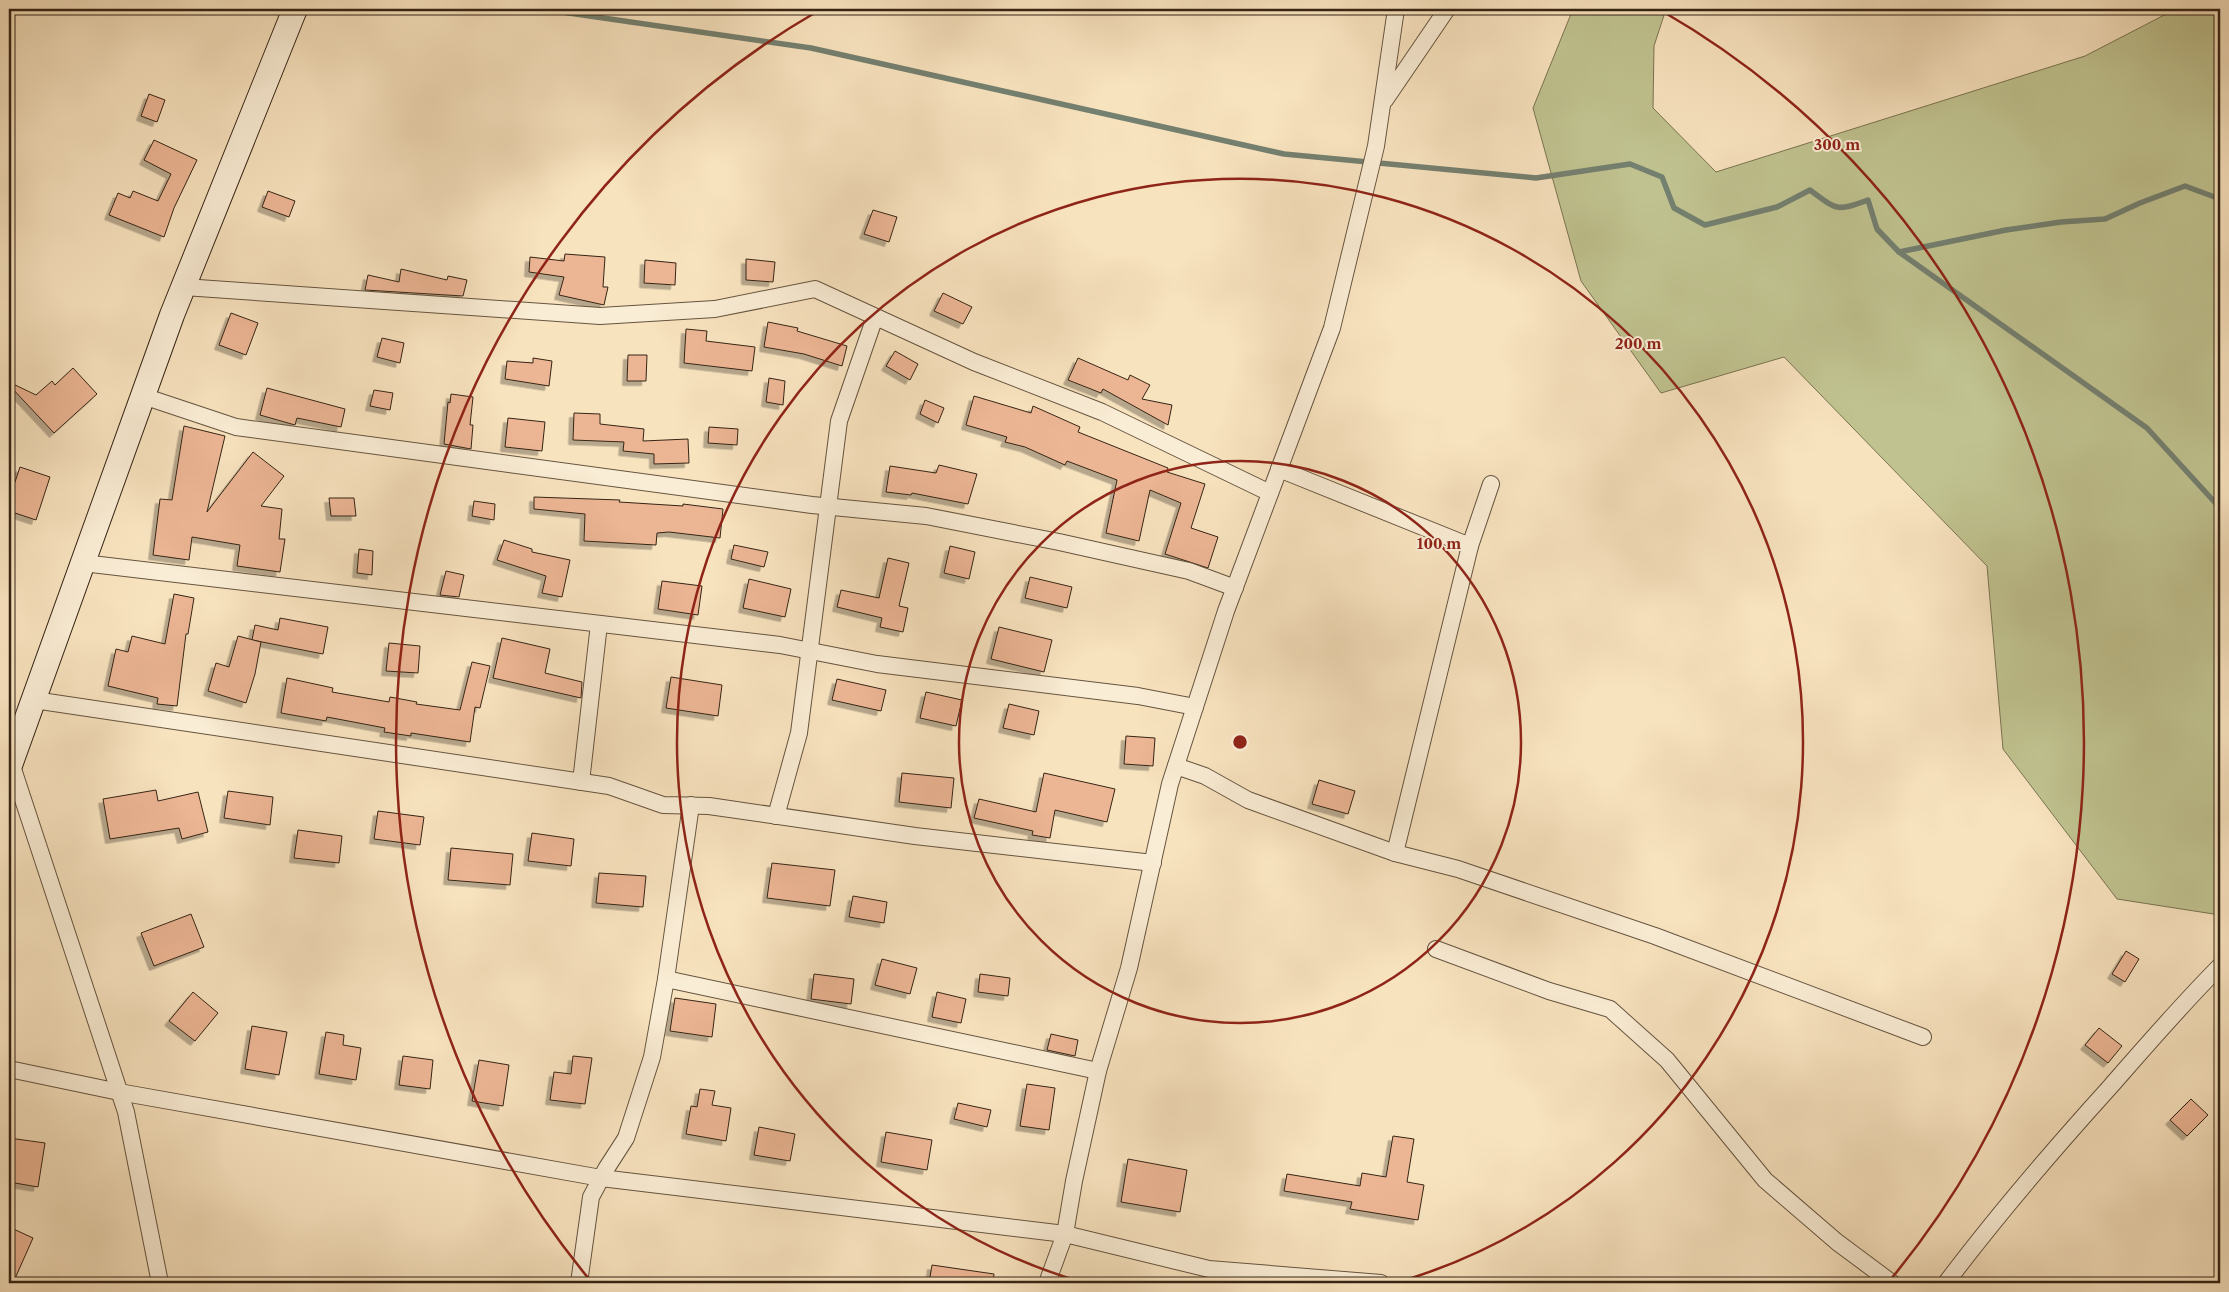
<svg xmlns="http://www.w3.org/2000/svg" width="2229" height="1292" viewBox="0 0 2229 1292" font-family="'Libre Caslon Text',serif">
<defs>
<filter id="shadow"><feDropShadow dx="-4.5" dy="4.5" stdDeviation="0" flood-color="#0004"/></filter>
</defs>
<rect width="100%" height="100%" fill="#f8e3bf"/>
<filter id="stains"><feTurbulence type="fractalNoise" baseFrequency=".004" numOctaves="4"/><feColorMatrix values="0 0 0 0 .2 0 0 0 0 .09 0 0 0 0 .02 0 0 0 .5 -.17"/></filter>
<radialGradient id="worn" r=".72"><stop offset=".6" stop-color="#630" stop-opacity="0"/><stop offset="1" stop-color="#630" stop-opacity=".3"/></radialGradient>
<polygon fill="#c0c390" stroke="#7a7452" points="1573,9 1666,9 1654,46 1653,108 1716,172 2085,56 2176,9 2220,9 2220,915 2117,899 2003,749 1987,566 1784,357 1661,393 1581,281 1533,108"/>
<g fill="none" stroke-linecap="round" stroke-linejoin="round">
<g stroke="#748070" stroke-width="5.5">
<path d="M541,9L811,48L1284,154L1536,178L1630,164L1662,177L1674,208L1705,225L1777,207L1810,190C1837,210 1836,212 1868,200L1877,229L1899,252L2006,230L2061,222L2105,219L2140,203L2185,186L2220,199"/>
<polyline points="1899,252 2147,428 2220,508"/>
</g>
</g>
<g fill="#ecb594" stroke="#352414" filter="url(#shadow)">
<polygon points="149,94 165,100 157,122 141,116"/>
<polygon points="154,140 197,160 174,208 164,237 109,215 118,193 130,198 133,191 158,201 171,174 144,160"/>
<polygon points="268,191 295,201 289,217 262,207"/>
<polygon points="873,210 897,217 889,242 864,234"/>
<polygon points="565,254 605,257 603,287 608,287 604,305 559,295 564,277 529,272 530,257 564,261"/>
<polygon points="746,259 775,262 773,282 746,280"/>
<polygon points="645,260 676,263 675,285 644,283"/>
<polygon points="401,269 447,280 448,276 467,280 463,296 365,290 368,275 399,282"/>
<polygon points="943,293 972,307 963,324 934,311"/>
<polygon points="231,313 258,323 246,355 219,345"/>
<polygon points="768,322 798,328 797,331 847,346 842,366 804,354 764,347"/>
<polygon points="686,329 707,331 706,341 755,347 752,371 684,363"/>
<polygon points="382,338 404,343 400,363 377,357"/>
<polygon points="895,351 918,364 910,380 886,366"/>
<polygon points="628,355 647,355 646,381 627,381"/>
<polygon points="533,358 552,361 549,386 505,379 507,361 533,363"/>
<polygon points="1078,358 1128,380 1130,375 1150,385 1142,399 1172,405 1168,425 1103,389 1101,393 1068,380"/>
<polygon points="73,368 97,394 54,433 9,385 9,382 36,395 52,381 55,385"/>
<polygon points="769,378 785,381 783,405 766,402"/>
<polygon points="267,388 345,409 341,427 297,418 295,425 260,415"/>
<polygon points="374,390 393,393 390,410 370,406"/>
<polygon points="451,394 473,397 470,425 473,425 471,449 444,444 448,402 450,403"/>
<polygon points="974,396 1031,413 1033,406 1080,427 1078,432 1168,468 1167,472 1205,484 1191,528 1218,537 1208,568 1165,554 1181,503 1150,490 1139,541 1106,533 1117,480 1067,461 1065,465 1025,447 1005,442 1007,437 966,425"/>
<polygon points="925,400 944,408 938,423 920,414"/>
<polygon points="574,413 600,414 600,424 644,429 643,441 688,439 689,463 654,464 654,454 623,451 624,442 573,440"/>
<polygon points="508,418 545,422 542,451 505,447"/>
<polygon points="184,426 225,436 207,512 253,452 284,476 261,506 282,509 279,539 285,539 280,572 237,566 240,545 192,537 189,560 153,555 160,499 172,500"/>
<polygon points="709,427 738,429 737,445 708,443"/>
<polygon points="939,465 977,474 968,504 912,493 911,495 886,492 890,466 936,473"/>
<polygon points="20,467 50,477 36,520 9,511 9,500"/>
<polygon points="534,497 620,500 619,502 683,506 683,504 723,509 720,538 669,532 657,533 656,545 584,541 585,514 534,509"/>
<polygon points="329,498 354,498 356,516 331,516"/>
<polygon points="474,501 495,504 494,520 472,516"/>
<polygon points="504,540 532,549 532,552 570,560 562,597 542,593 546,576 497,560"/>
<polygon points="734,545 768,552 764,567 731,559"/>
<polygon points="950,546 975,552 969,579 944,573"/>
<polygon points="359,549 373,551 372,575 357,573"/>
<polygon points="888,558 909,563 899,606 908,608 903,632 880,627 882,618 837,607 841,590 879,598"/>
<polygon points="446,571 464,575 459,597 440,595"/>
<polygon points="1030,577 1072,587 1067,608 1025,598"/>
<polygon points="749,579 791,589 785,617 743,608"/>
<polygon points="662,581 702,586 698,615 658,609"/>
<polygon points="174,594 194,598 188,634 186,634 177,706 157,704 158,698 108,686 116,649 128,652 132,636 165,644"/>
<polygon points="280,618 328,627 323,654 252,640 255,625 278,630"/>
<polygon points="999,627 1052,640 1044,672 991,659"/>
<polygon points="238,636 261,642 255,674 246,703 208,691 216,663 229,667"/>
<polygon points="502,638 550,649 545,673 582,682 581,698 493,678"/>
<polygon points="389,643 420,646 418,673 386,671"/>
<polygon points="472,662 490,666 480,708 475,707 470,742 411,733 411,736 384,732 385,728 327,717 326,721 281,713 287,678 333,688 332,692 389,702 390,697 417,702 416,704 460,710"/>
<polygon points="671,677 722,685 718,716 666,708"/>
<polygon points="837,679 886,690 881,711 832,700"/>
<polygon points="926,692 962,700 956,726 920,718"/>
<polygon points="1009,704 1039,711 1034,735 1003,728"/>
<polygon points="1126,736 1155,738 1153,766 1124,764"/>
<polygon points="902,773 954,778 951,808 899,802"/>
<polygon points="1044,773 1115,789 1107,822 1055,810 1050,838 1032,835 1033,831 974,818 979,799 1036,812"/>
<polygon points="1319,780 1355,791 1348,814 1312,804"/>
<polygon points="156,790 158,801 198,792 208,832 182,839 179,828 110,839 103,799"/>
<polygon points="228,791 273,797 270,825 224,818"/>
<polygon points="378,811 424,817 420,845 374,839"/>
<polygon points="298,830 342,836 339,863 294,858"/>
<polygon points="532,833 574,839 571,866 528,861"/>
<polygon points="451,848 513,854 510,885 448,880"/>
<polygon points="772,863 835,870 830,906 767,898"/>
<polygon points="599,873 646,876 643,907 596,903"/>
<polygon points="853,896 887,902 884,923 849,917"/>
<polygon points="191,914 204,947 154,966 141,933"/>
<polygon points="2126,951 2139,959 2125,982 2112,974"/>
<polygon points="882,959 917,968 910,994 875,985"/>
<polygon points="814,974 854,979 851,1004 811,999"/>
<polygon points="980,974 1010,978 1008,996 978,992"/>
<polygon points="193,992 218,1013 195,1041 169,1021"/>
<polygon points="937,992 966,999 961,1023 932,1017"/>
<polygon points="675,998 716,1004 712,1037 670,1031"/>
<polygon points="252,1026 287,1032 279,1075 245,1069"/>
<polygon points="2099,1028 2122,1046 2108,1063 2085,1045"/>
<polygon points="326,1032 344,1035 343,1045 361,1048 356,1080 319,1074"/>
<polygon points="1051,1034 1078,1040 1075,1056 1047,1050"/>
<polygon points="403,1056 433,1060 430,1089 399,1085"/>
<polygon points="573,1056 592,1058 585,1104 550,1100 554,1072 571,1074"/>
<polygon points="479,1060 509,1065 503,1106 472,1101"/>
<polygon points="1027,1084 1055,1088 1049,1130 1020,1126"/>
<polygon points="700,1089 715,1091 712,1105 731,1108 726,1141 686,1134 691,1106 697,1107"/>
<polygon points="2191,1099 2208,1115 2187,1136 2170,1120"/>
<polygon points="958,1103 991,1110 987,1127 954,1119"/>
<polygon points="759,1127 795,1134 790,1161 754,1155"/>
<polygon points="886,1132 932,1140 927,1170 881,1162"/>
<polygon points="1393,1136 1414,1139 1407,1182 1424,1185 1418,1220 1350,1209 1352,1202 1284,1191 1287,1174 1360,1186 1362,1173 1386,1177"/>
<polygon points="9,1138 45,1143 38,1187 9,1182"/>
<polygon points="1128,1159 1187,1170 1180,1212 1121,1202"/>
<polygon points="9,1227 33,1238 13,1283 9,1283"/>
<polygon points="932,1265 994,1274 993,1283 929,1283"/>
</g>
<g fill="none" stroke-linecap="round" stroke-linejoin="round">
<defs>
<g id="street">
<polyline points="1385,100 1447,9"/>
<polyline points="184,287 600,316 715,309 815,289 974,362 1102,412 1270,493"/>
<polyline points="143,396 236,427 812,505 926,516 1059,542 1189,571 1235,588"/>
<polyline points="1279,469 1470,546"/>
<polyline points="83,563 780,645 877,664 1138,696 1195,707"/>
<polyline points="34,700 609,786 663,805 709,806 915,836 1153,863"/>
<polyline points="11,763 126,1112 160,1283"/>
<polyline points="1176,766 1205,776 1248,800 1395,853 1458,869 1655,936 1923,1037"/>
<polyline points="581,782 599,624"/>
<polyline points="691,805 666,979 1098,1071"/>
<polyline points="776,816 799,733 839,421 875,317"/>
<polyline points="1395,853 1470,546 1491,484"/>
<polyline points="1436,949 1549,991 1610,1009 1667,1060 1765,1180 1837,1242 1892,1283"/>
<polyline points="9,1069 119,1092 601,1178 1065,1234 1209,1269 1381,1283"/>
<polyline points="579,1283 591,1197 606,1169 626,1138 652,1057 666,979"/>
<polyline points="1047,1283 1065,1234 1074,1181 1098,1071 1129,968 1170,784 1226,611 1332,328 1376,146 1396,9"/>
<path d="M1946,1283C1997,1215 2053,1150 2110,1087C2146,1046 2181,1005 2220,966"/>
</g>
<polyline id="secondary" points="9,768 172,315 295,9"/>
</defs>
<use href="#street" stroke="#66543f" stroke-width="18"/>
<use href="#secondary" stroke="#352414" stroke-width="26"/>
<use href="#street" stroke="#faedd5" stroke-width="16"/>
<use href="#secondary" stroke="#faedd5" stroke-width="24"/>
</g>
<g fill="none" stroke="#8f2418" stroke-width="2.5">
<circle cx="1240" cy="742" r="281"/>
<path d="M1085 1283A563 563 0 1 1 1395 1283"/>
<path d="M589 1279A844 844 0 0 1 818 11M1662 11A844 844 0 0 1 1891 1279"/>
</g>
<circle cx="1240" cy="742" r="8" fill="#8f2418" stroke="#faedd5" stroke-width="2.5"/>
<g font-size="15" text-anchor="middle" font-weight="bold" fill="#8f2418" stroke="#faedd5" stroke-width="4" stroke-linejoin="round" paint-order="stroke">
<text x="1837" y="150">300 m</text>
<text x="1638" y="349">200 m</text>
<text x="1439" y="549">100 m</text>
</g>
<rect width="2229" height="1292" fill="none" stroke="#f8e3bf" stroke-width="30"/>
<rect x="10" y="10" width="2209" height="1272" fill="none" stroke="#352414" stroke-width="2.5"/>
<rect x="15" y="15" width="2199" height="1262" fill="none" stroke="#352414"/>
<rect width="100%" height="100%" filter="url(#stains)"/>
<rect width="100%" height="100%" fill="url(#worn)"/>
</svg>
